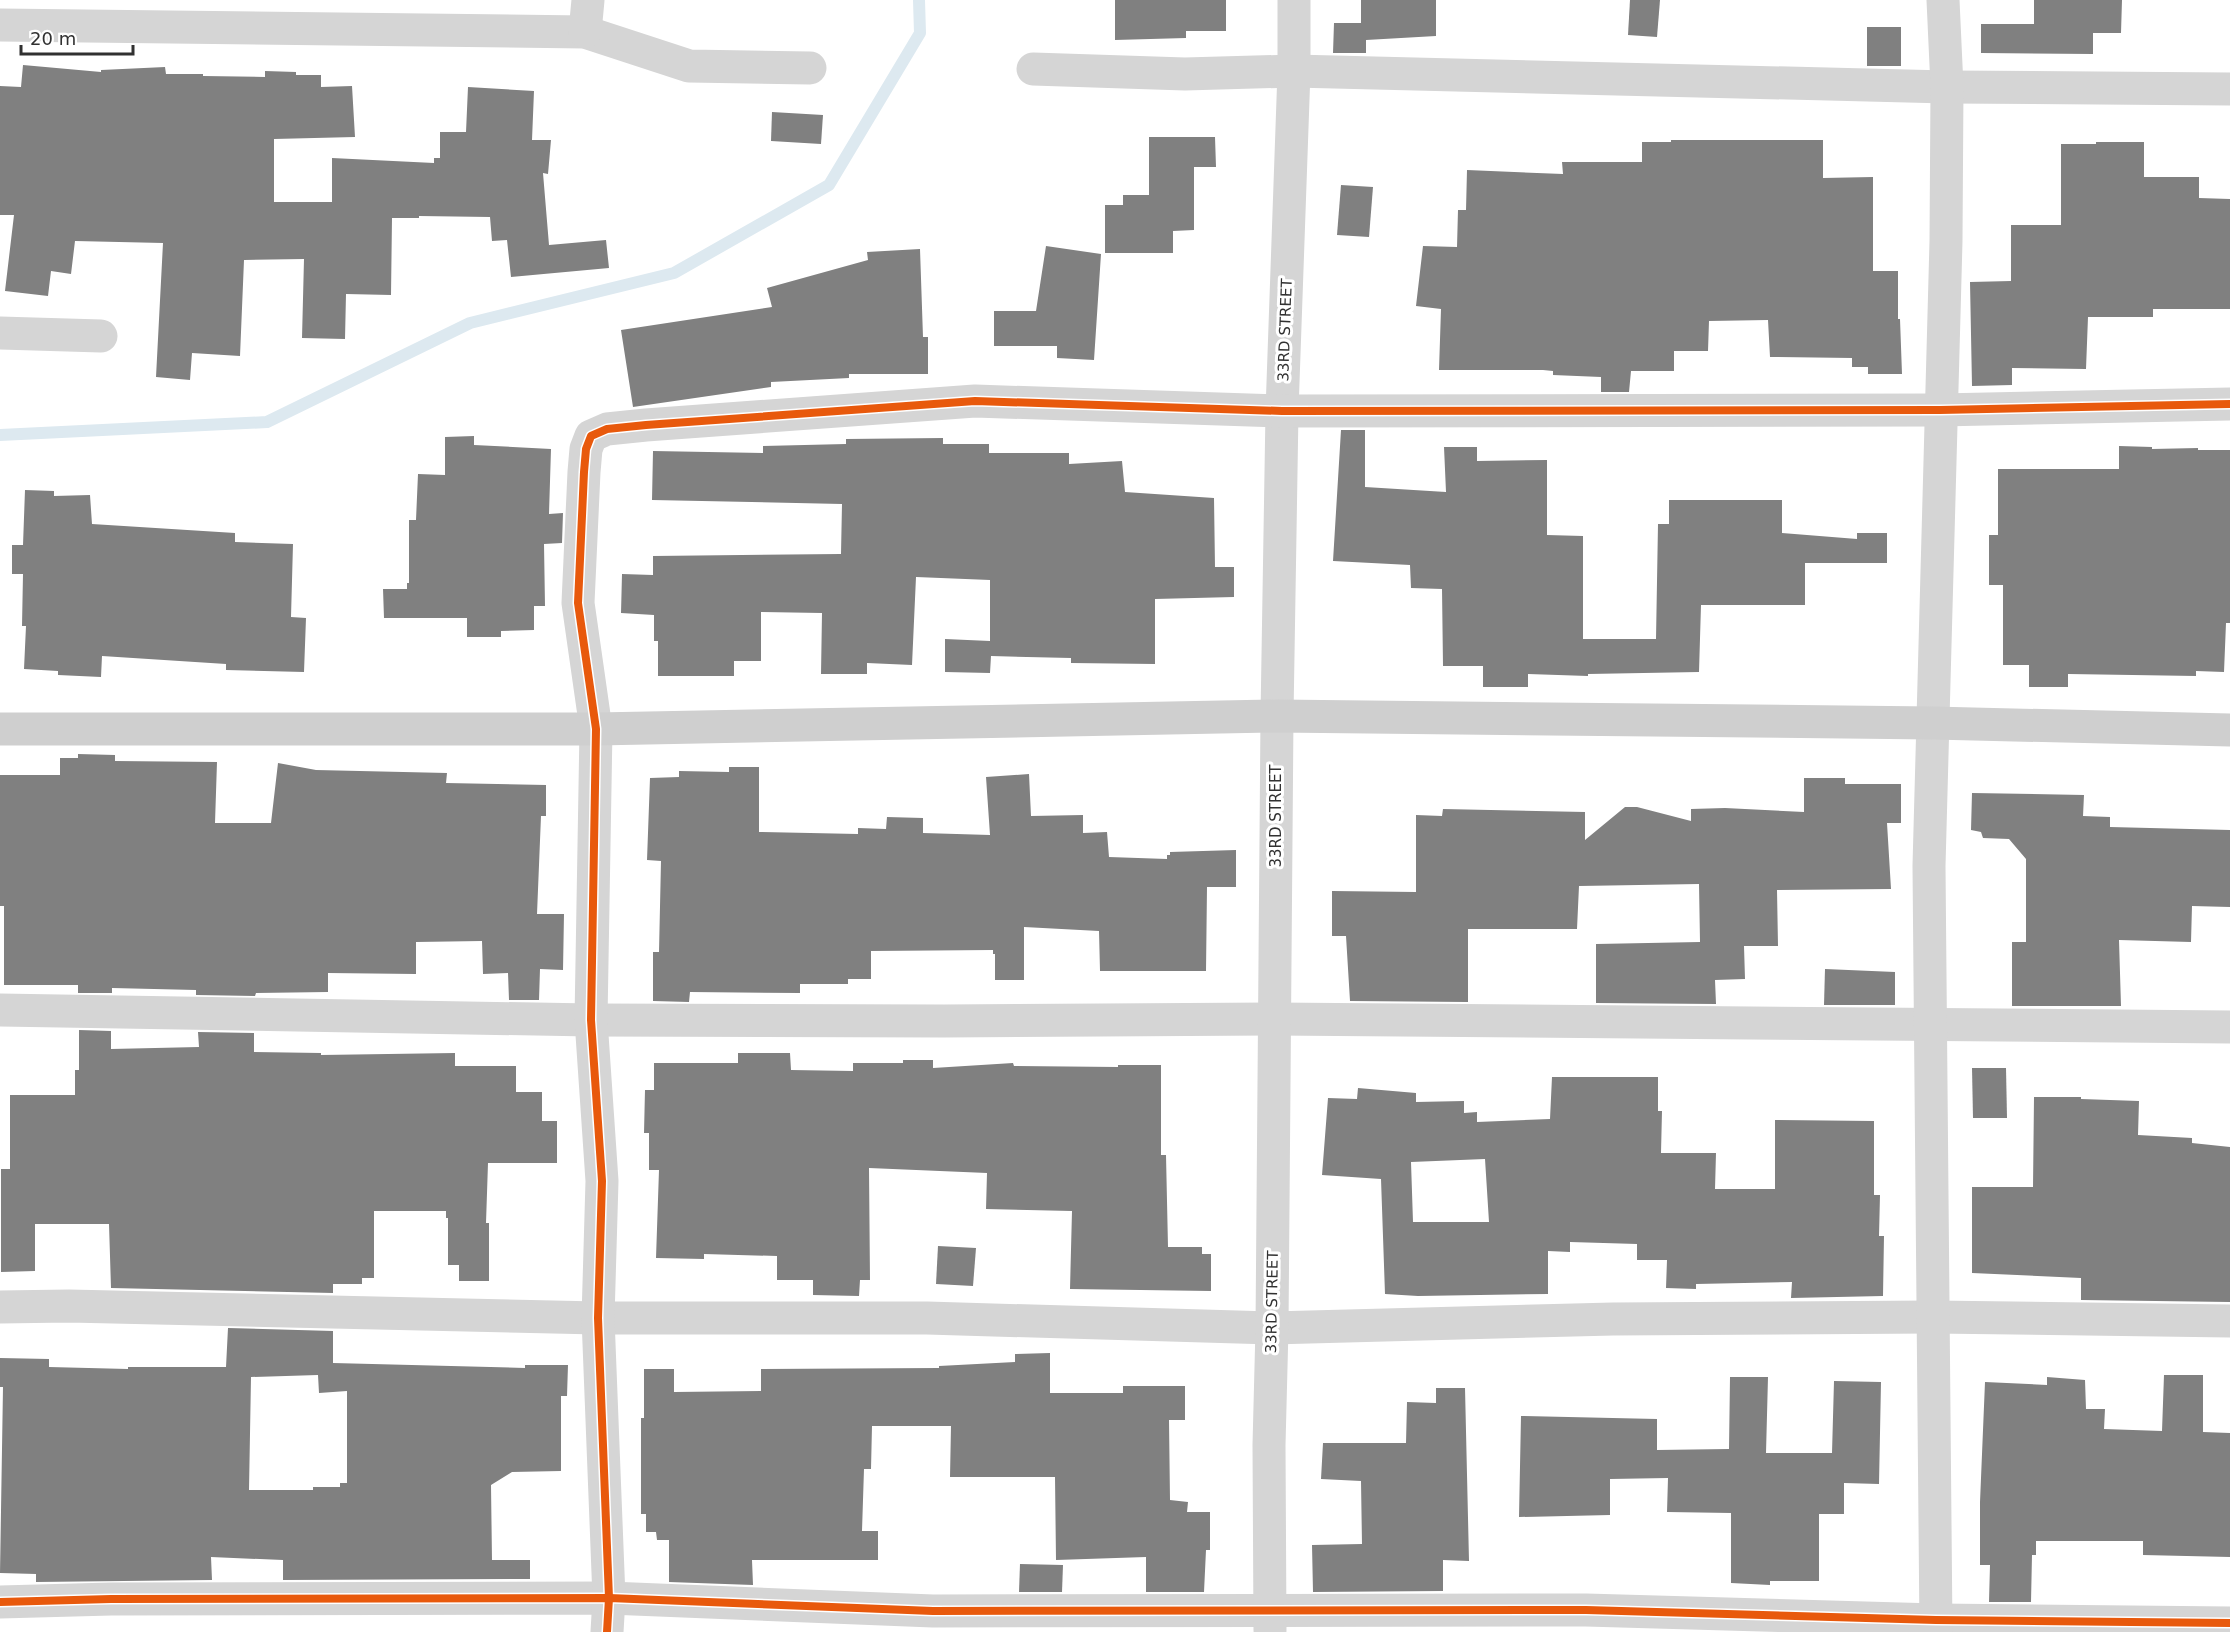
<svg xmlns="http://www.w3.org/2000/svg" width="2230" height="1632" viewBox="0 0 2230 1632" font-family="'DejaVu Sans',sans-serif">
<rect width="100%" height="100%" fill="#fff"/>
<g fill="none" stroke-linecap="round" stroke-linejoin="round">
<polyline stroke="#dde9f0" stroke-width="12" points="0,435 267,422 470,323 674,273 829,185 920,33 919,0"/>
</g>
<g fill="#808080" fill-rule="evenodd">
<polygon points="1115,0 1226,0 1226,31 1186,31 1186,38 1115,40"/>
<polygon points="1361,0 1436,0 1436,36 1366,40 1366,53 1333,53 1334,23 1361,23"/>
<polygon points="1630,0 1660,0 1657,37 1628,35"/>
<polygon points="2034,0 2122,0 2121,33 2093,33 2093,54 1981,53 1981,24 2034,24"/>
<rect x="1867" y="27" width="34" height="39"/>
<polygon points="23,65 101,72 101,70 165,67 166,74 203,74 203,76 265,77 265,71 296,72 296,75 321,75 321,87 352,86 355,137 274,139 274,202 332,202 332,158 434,163 434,158 440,158 440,132 466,132 468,87 534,91 532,140 551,140 548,174 543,173 549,245 606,240 609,268 511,277 507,240 492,241 490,217 419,216 419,218 392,218 391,295 346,294 345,339 302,338 304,259 244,260 240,356 192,353 190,380 156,377 163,243 75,241 71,274 51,271 48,296 5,291 14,215 0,215 0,86 21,87"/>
<polygon points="772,112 823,115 821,144 771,141"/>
<polygon points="1149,137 1215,137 1216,167 1194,167 1194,230 1173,231 1173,253 1105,253 1105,205 1123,205 1123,195 1149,195"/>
<polygon points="1671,140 1823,140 1823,178 1873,177 1873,271 1898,271 1898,319 1900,319 1902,374 1868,374 1868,367 1852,367 1852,358 1770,357 1768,320 1709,321 1708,351 1674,351 1674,371 1631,371 1629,392 1601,392 1601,377 1553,375 1553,371 1543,370 1439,370 1441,309 1416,306 1423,246 1457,247 1458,210 1466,210 1467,170 1563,174 1562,162 1642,162 1642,142 1671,142"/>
<polygon points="2096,142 2144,142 2144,177 2199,177 2199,198 2230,199 2230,309 2153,309 2153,317 2088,317 2086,369 2012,368 2012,385 1972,386 1970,282 2011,281 2011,225 2061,225 2061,144 2096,144"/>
<polygon points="1341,185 1373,187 1369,237 1337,235"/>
<polygon points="1046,246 1101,254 1094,360 1057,358 1057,346 994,346 994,311 1036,311"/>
<polygon points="920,249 923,337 928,337 928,374 849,374 849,378 771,382 771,387 633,407 621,330 772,307 767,288 868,260 867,252"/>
<polygon points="1341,430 1365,430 1365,487 1446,492 1444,447 1477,447 1477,461 1547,460 1547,535 1583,536 1583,639 1656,639 1658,524 1669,524 1669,500 1782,500 1782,533 1857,539 1857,533 1887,533 1887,563 1805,563 1805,605 1701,605 1699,672 1588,674 1588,676 1528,674 1528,687 1483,687 1483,666 1443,666 1442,589 1411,588 1410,565 1333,561"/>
<polygon points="474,436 474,445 551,449 549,514 563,513 562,543 544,544 545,606 534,606 534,630 501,631 501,637 467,637 467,618 384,618 383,589 407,589 407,583 409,583 409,520 416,520 418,474 445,475 445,437"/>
<polygon points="943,438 943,444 989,444 989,453 1069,453 1069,464 1122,461 1125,492 1214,498 1215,567 1234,567 1234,597 1155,599 1155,664 1071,663 1071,658 991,656 990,673 945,672 945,639 990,641 990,580 916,577 912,665 867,663 867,674 821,674 822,613 761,612 761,661 734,661 734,676 658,676 658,641 654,641 654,615 621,613 622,574 653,575 653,556 841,554 842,504 652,500 653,451 763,453 763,446 846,444 846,439"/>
<polygon points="2119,446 2152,447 2152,449 2198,448 2198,450 2230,450 2230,623 2226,623 2224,672 2196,671 2196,676 2068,674 2068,687 2029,687 2029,665 2003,665 2003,585 1989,585 1989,535 1998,535 1998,469 2119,469"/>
<polygon points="25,490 54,491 54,496 90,495 92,524 235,533 235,542 293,544 291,617 306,618 304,672 226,670 226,664 102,656 101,677 58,675 58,671 24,669 26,626 22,626 23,574 12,574 12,545 23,545"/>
<polygon points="78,754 115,755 115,761 217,762 215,823 271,823 278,763 316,770 447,773 446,783 546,785 546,816 541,816 537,914 564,914 563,970 540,969 539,1000 509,1000 508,973 483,974 482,941 416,942 416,974 328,973 328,992 256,993 255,996 196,995 196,990 112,988 112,993 78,993 78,985 4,985 4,906 0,906 0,775 60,775 60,758 78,758"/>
<polygon points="729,767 759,767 759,832 858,834 858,828 886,829 887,817 923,818 923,833 990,835 986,777 1029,774 1031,816 1083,815 1083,833 1107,832 1109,857 1167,859 1167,855 1170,855 1170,852 1236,850 1236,887 1207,887 1206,971 1100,971 1099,931 1024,927 1024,980 995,980 995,954 993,954 993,950 871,951 871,979 848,979 848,984 800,984 800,993 690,992 689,1002 653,1001 653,952 659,952 661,861 647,860 650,778 679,777 679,771 729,772"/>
<polygon points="1804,778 1845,778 1845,784 1901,784 1901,823 1887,823 1891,889 1777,890 1778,946 1744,946 1745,979 1715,980 1716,1004 1596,1003 1596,944 1700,942 1699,884 1579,886 1577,929 1468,929 1468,1002 1350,1001 1346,936 1332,936 1332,891 1416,892 1416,815 1442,816 1443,809 1585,812 1585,840 1625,807 1637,807 1691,821 1691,809 1725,808 1804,812"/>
<polygon points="1972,793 2084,795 2083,816 2110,817 2110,827 2230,830 2230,907 2192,906 2191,942 2119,940 2121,1006 2012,1006 2012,942 2026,942 2026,859 2009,839 1983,838 1981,832 1971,830"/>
<polygon points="1825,969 1895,972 1895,1005 1824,1005"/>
<polygon points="79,1030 111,1031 111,1049 199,1047 198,1032 254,1033 254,1052 321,1053 321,1055 455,1053 455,1066 516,1066 516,1092 542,1092 542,1121 557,1121 557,1163 488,1163 486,1223 489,1223 489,1281 459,1281 459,1265 448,1265 448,1218 446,1218 446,1211 374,1211 374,1278 362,1278 362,1284 333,1284 333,1293 111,1288 109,1224 35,1224 35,1271 1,1272 1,1169 10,1169 10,1095 75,1095 75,1070 79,1070"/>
<polygon points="738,1053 790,1053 791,1070 853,1071 853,1063 903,1063 903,1060 933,1060 933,1068 1013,1063 1014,1066 1118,1067 1118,1065 1161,1065 1161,1155 1166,1155 1168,1247 1202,1247 1202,1254 1211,1254 1211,1291 1070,1289 1072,1211 986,1209 987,1173 869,1168 870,1280 860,1280 859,1296 813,1295 813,1280 777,1280 777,1256 704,1254 704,1259 656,1258 659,1170 649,1170 649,1133 644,1133 645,1090 654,1090 654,1063 738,1063"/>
<polygon points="1972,1068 2006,1068 2007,1118 1973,1118"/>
<path d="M1552,1077H1658V1111H1662L1661,1153H1716L1715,1189H1775V1120L1874,1121V1195H1880L1879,1236H1884L1883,1296L1791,1298L1792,1282L1696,1284V1289L1666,1288L1667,1260H1637V1244L1570,1242V1252L1548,1251V1294L1418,1296L1385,1294L1381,1179L1322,1175L1328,1098L1357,1099L1358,1088L1416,1093V1102L1464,1101V1113L1477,1112V1122L1550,1119ZM1485,1159L1489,1222H1413L1411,1162Z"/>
<polygon points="2034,1097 2081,1097 2081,1099 2139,1101 2138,1135 2192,1138 2192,1143 2230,1147 2230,1302 2081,1300 2081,1278 1972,1273 1972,1187 2033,1187"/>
<polygon points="938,1246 976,1248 973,1286 936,1284"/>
<path d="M228,1328L333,1331V1363L525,1368V1365H568L567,1396H561V1471L512,1472L491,1485L492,1560H530V1579L283,1580V1560L211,1557L212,1580L36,1582V1574L0,1573L3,1387H0V1358L49,1359V1367L128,1369V1367H226ZM318,1375L319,1393L347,1391V1483H340V1487H313V1490H249L251,1377Z"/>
<polygon points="1050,1353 1050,1393 1123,1393 1123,1386 1185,1386 1185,1420 1169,1420 1170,1500 1188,1502 1187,1512 1210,1512 1210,1550 1206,1550 1204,1592 1146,1592 1146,1557 1056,1560 1055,1477 950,1477 951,1426 872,1426 871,1469 864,1469 862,1531 878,1531 878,1560 752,1560 753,1585 669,1582 669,1540 657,1540 656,1532 646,1532 646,1514 641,1514 641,1418 644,1418 644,1369 674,1369 674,1392 761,1391 761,1369 939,1368 939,1366 1015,1362 1015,1354"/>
<polygon points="2164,1375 2203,1375 2203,1432 2230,1433 2230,1557 2143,1555 2143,1541 2036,1541 2036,1555 2032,1555 2031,1602 1989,1602 1990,1565 1980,1565 1980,1502 1985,1382 2047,1385 2047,1377 2085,1380 2086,1409 2105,1409 2104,1429 2162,1431"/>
<polygon points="1730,1377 1768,1377 1766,1453 1832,1453 1834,1381 1881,1382 1879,1484 1844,1483 1844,1514 1819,1514 1819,1581 1770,1581 1770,1585 1731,1583 1731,1513 1667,1512 1668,1478 1610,1479 1610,1515 1519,1517 1521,1416 1657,1419 1657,1450 1729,1449"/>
<polygon points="1436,1388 1465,1388 1469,1561 1443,1560 1443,1591 1313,1592 1312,1545 1362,1544 1361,1481 1321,1479 1323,1443 1406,1443 1407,1402 1436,1403"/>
<polygon points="1020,1564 1063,1565 1062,1592 1019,1592"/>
</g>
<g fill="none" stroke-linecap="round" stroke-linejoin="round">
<g stroke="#d5d5d5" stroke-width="33">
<polyline points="0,25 585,32 689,66 810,68"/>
<polyline points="585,32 588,0"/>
<polyline points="1033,69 1185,74 1294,71 1947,87 2230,89"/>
<polyline points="0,333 101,336"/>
<polyline points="0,1010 591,1020 944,1021 1274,1019 2230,1027"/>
<polyline points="0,1307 69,1306 598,1318 927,1318 1272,1328 1613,1319 1933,1317 2230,1321"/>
<polyline points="0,1602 111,1599 609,1598 933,1611 1586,1610 1936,1620 2230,1623"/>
<polyline points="1270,1630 1269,1445 1272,1328 1277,716 1282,411 1294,71 1294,0"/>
<polyline points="607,1632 609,1598 598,1318 602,1181 591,1020 596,729 578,603 584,472 586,449 591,436 607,429 646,425 975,401 1282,411 1940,410 2230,404"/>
<polyline points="1936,1632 1929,866 1946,241 1947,87 1943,0"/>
</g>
<polyline stroke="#cfcfcf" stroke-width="33" points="0,729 596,729 1277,716 1933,723 2230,730"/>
<defs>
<g id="cycleway">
<polyline points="0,1602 111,1599 609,1598 933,1611 1586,1610 1936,1620 2230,1623"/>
<polyline points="607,1632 609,1598 598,1318 602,1181 591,1020 596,729 578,603 584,472 586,449 591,436 607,429 646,425 975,401 1282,411 1940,410 2230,404"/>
</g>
</defs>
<use href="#cycleway" stroke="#fff" stroke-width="11"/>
<use href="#cycleway" stroke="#e8590c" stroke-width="8"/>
</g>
<g text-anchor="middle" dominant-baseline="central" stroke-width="6" stroke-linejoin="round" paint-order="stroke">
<g font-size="15" fill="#313131" stroke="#fff">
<text transform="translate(1285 330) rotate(-88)">33RD STREET</text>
<text transform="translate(1276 816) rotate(-90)">33RD STREET</text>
<text transform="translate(1272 1302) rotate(-89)">33RD STREET</text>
</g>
</g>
<path d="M21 45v9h112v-9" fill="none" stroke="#313131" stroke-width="3"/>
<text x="30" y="45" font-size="18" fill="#313131" stroke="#ffffff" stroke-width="4.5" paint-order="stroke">20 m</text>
</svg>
